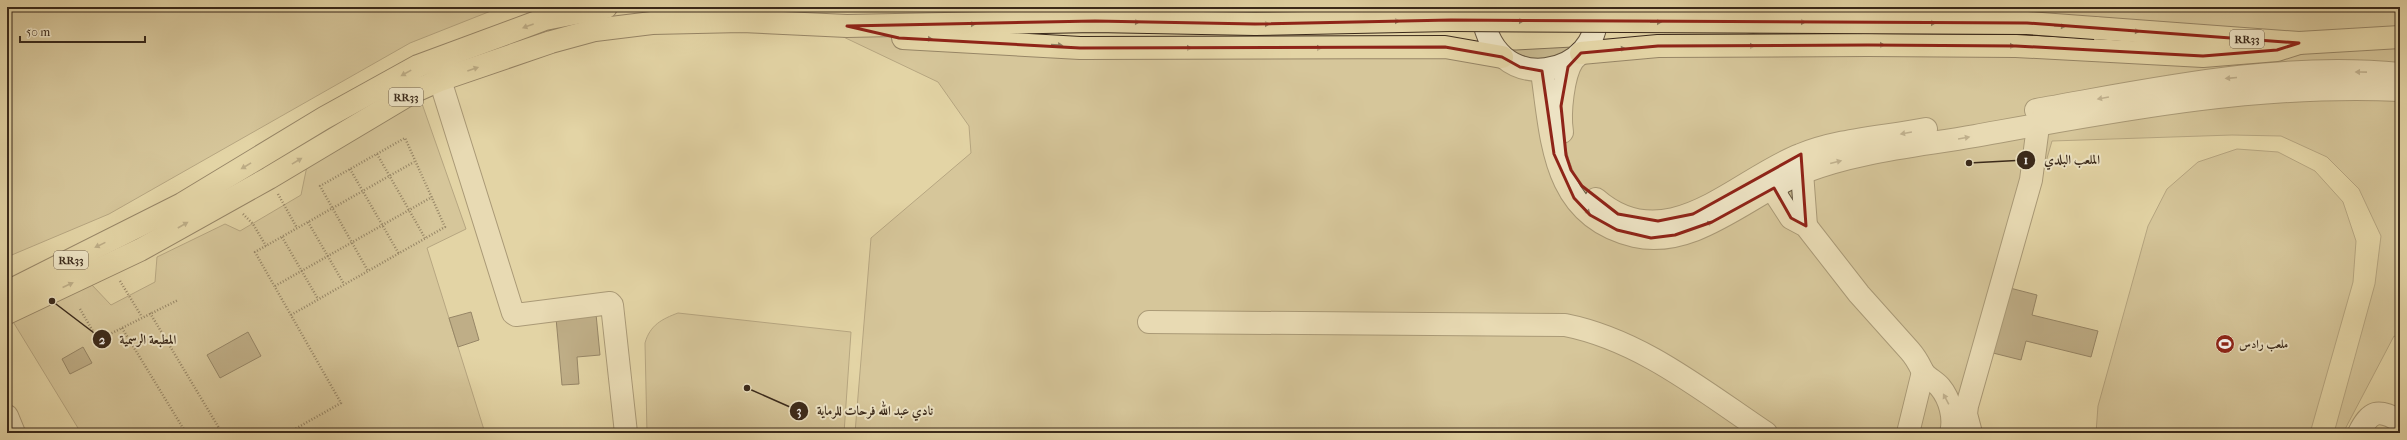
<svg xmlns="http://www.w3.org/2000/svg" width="2407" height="440" viewBox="0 0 2407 440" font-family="'IM FELL French Canon',Amiri,serif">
<rect width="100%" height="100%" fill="#e3d4a5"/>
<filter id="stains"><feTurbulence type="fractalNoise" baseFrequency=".005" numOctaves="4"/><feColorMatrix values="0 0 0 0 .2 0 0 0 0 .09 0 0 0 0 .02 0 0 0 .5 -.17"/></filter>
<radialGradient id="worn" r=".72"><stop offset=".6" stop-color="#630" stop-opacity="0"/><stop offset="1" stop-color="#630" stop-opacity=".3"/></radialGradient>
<g fill="#c6b78d" stroke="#807054">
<polygon points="7,7 501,7 410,43 109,214 7,257"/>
<polygon points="1950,7 2400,7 2400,339 2394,336 2343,433 2334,433 2375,284 2381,236 2359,189 2327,157 2281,136 2232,135 2052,141 1973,416 1985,433 855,433 871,238 971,153 969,126 938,82 833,32 1045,44 1516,50 1705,40"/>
<polygon points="420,98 466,229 427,248 485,433 81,433 12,320 92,285 111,305 155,282 157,257 225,224 240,231 301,195 307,166"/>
<polygon points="2237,149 2278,152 2315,171 2343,202 2356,241 2353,282 2310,433 2096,433 2098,406 2148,226 2167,189 2198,162"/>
<path d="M678,313L851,332L844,433H647L645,343C650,325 662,319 678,313Z"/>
</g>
<g fill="#928262" stroke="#3a291a">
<polygon points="2010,288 2037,295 2032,315 2098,331 2091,357 2026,341 2021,360 1993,353"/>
<polygon points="471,312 479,340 458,347 449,318"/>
<polygon points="596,314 600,355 577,357 579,384 562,385 556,318"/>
<polygon points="248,332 261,356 220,378 207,355"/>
<polygon points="83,347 92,363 70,374 62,359"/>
</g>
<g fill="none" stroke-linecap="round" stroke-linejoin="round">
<defs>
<g id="minor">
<path d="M1482,7C1488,104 1608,76 1595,7"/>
<path d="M1540,71L1542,72C1552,140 1552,217 1635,236C1695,250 1752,192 1804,172C1858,151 1918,146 1975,136C2114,111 2258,83 2400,90"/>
<polyline points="440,80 513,313 516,315 610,303 612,305 626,433"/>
<path d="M2036,110C2156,89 2277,62 2400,74"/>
<path d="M1562,132C1559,113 1563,75 1573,60"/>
<polyline points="1801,159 1806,226"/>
<path d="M1771,175L1778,198L1791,218L1806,226L1859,294L1910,351C1917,359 1919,364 1923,372C1927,378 1935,381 1940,387C1950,399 1955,418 1951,433"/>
<path d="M1596,199C1667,261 1737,179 1800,155C1839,139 1885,137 1926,129"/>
<path d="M1149,322L1565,325C1641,340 1703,391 1766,433"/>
<polyline points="7,416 14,433"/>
<polyline points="1908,433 1923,372"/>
<polyline points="1971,433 1966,414 1967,406 2031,180 2040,111"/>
<path d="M2359,433C2370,411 2378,408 2400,421"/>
</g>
<g id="highway">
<polyline points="2095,28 2299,43 2400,37"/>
<polyline points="903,38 1080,48 1445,47 1502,57"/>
<polyline points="1581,53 1658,46 1868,45 2016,46 2203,56 2277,50 2299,43"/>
<polyline points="7,292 182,204 324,118 418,66 545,19 606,7"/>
<polyline points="7,313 140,250 269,178 413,92 440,80 551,42 595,30 652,23 742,21 847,26 1095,21 1255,24 1451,20"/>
</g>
</defs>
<use href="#minor" stroke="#64543d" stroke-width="24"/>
<use href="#highway" stroke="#3a291a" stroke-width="24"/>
<g stroke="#3a291a" stroke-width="2.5" stroke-dasharray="1 2" stroke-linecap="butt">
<polyline points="377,154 425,238"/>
<polyline points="350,169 399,254"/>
<polyline points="278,194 297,228"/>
<polyline points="243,214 253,224 266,246"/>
<polyline points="308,222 344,284"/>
<polyline points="282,237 318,299"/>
<polyline points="120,281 142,317"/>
<polyline points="275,286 432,197"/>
<polyline points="80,309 98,340 178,300"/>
<polyline points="150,313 222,433"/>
<polyline points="291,315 445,227 405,138 320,186 368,271"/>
<polyline points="122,328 186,433"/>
<polyline points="288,433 341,403 255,252 414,162"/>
</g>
<use href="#minor" stroke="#ede3c4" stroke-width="22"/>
<use href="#highway" stroke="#e3d4a5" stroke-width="22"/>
<defs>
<polyline id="highway-bridge" points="1451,20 2027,23 2095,28"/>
</defs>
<use href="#highway-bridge" stroke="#3a291a" stroke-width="24" stroke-linecap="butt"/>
<use href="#highway-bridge" stroke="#e3d4a5" stroke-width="22"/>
</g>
<defs><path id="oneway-solid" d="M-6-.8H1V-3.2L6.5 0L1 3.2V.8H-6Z"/></defs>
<g fill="#8e7e60">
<use href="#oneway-solid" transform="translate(1394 21) rotate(-1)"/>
<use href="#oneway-solid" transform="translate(1518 21) rotate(1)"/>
<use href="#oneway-solid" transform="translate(1134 22) rotate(1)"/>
<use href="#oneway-solid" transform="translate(1656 22)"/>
<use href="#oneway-solid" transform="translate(1800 22)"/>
<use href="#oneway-solid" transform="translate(1930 23)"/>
<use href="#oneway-solid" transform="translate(970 24) rotate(-1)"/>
<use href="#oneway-solid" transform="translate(1264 24) rotate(-1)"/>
<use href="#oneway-solid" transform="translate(528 26) rotate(160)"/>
<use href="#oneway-solid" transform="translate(2060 26) rotate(4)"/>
<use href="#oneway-solid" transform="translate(2134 31) rotate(4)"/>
<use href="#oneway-solid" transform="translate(927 39) rotate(3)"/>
<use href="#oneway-solid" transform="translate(1057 45) rotate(5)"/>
<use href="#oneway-solid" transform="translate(1879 45)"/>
<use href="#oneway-solid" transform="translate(1749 46)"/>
<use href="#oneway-solid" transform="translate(2009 46)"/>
<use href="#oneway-solid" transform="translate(1186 48)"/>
<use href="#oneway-solid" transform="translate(1316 48)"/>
<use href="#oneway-solid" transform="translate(1620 49) rotate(-6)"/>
<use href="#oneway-solid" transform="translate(473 69) rotate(-19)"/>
<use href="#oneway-solid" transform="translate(406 73) rotate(151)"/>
<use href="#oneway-solid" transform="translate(297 161) rotate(-31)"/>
<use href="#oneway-solid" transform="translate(246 166) rotate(149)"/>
<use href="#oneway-solid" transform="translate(183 225) rotate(-30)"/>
<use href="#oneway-solid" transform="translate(100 245) rotate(154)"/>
<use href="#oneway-solid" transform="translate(68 285) rotate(-25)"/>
</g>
<g fill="#94866f">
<use href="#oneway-solid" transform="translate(2361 72) rotate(-179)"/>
<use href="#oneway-solid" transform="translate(2231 78) rotate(175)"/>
<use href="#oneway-solid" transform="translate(2103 98) rotate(170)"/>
<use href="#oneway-solid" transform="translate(1906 133) rotate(170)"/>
<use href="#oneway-solid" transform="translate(1964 138) rotate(-10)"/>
<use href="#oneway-solid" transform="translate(1836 162) rotate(-14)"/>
<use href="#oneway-solid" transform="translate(1586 210) rotate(44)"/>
<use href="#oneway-solid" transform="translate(1707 224) rotate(-22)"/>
<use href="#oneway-solid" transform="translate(1946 399) rotate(-118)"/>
</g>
<path d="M0 0H2407V440H0ZM1451,20L2027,23L2299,43L2277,50L2203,56L2016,46L1868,45L1658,46L1581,53L1568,67L1561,106L1566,155L1571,170L1582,186L1618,214L1658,221L1693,214L1801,154L1806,226L1791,218L1774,188L1712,222L1675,235L1651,238L1617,230L1590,215L1574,198L1554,154L1542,71L1520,67L1502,57L1445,47L1080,48L899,38L847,26L1095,21L1255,24Z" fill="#e3d4a5" fill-opacity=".55" fill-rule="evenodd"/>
<path fill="none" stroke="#8f2418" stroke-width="3" stroke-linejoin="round" d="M1451,20L2027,23L2299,43L2277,50L2203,56L2016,46L1868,45L1658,46L1581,53L1568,67L1561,106L1566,155L1571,170L1582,186L1618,214L1658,221L1693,214L1801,154L1806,226L1791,218L1774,188L1712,222L1675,235L1651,238L1617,230L1590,215L1574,198L1554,154L1542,71L1520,67L1502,57L1445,47L1080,48L899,38L847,26L1095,21L1255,24Z"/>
<defs>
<symbol id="stadium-disc" viewBox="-11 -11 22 22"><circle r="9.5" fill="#8f2418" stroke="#ede3c4"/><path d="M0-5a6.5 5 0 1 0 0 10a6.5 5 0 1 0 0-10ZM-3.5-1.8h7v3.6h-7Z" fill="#fff"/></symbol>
</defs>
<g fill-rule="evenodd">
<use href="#stadium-disc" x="2214" y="333" width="22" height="22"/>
</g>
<g text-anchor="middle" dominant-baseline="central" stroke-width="4" stroke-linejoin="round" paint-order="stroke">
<g fill="#ede3c4" stroke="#70614d" stroke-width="1">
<rect x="2230" y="30" width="34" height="18" rx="3"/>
<rect x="389" y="88" width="34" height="18" rx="3"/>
<rect x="54" y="251" width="34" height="18" rx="3"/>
</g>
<g font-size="11" font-weight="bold" fill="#3a291a">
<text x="2247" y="39">RR33</text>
<text x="406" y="97">RR33</text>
<text x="71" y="260">RR33</text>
</g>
<g font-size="12" font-weight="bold" fill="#3a291a" stroke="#ede3c4" text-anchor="start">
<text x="2239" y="344">ملعب رادس</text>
</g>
</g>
<path fill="none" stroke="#3a291a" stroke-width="1.5" d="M1969 163L2026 160M52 301L102 339M747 388L799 411"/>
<g fill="#3a291a" stroke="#ede3c4" stroke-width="1.5">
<circle cx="1969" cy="163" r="4"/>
<circle cx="52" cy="301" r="4"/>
<circle cx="747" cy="388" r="4"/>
<circle cx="2026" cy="160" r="10"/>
<circle cx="102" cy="339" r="10"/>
<circle cx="799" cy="411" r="10"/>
</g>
<g font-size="12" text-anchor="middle" font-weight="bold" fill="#fff">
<text x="2026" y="164">1</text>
<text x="102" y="344">2</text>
<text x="799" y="415">3</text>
</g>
<g font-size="13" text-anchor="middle" font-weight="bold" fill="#3a291a" stroke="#ede3c4" stroke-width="4" stroke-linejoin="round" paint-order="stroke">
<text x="2072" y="164">الملعب البلدي</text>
<text x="148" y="344">المطبعة الرسمية</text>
<text x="875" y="415">نادي عبد الله فرحات للرماية</text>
</g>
<rect width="2407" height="440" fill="none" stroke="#e3d4a5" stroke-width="24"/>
<rect x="8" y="8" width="2391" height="424" fill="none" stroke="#3a291a" stroke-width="2"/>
<rect x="12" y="12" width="2383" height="416" fill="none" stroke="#3a291a"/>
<path d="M20 36v6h125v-6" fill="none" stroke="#3a291a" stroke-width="2"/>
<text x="26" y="36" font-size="12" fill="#3a291a" stroke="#ede3c4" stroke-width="3" paint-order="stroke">50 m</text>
<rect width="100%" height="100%" filter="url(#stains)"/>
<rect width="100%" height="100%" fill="url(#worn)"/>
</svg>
